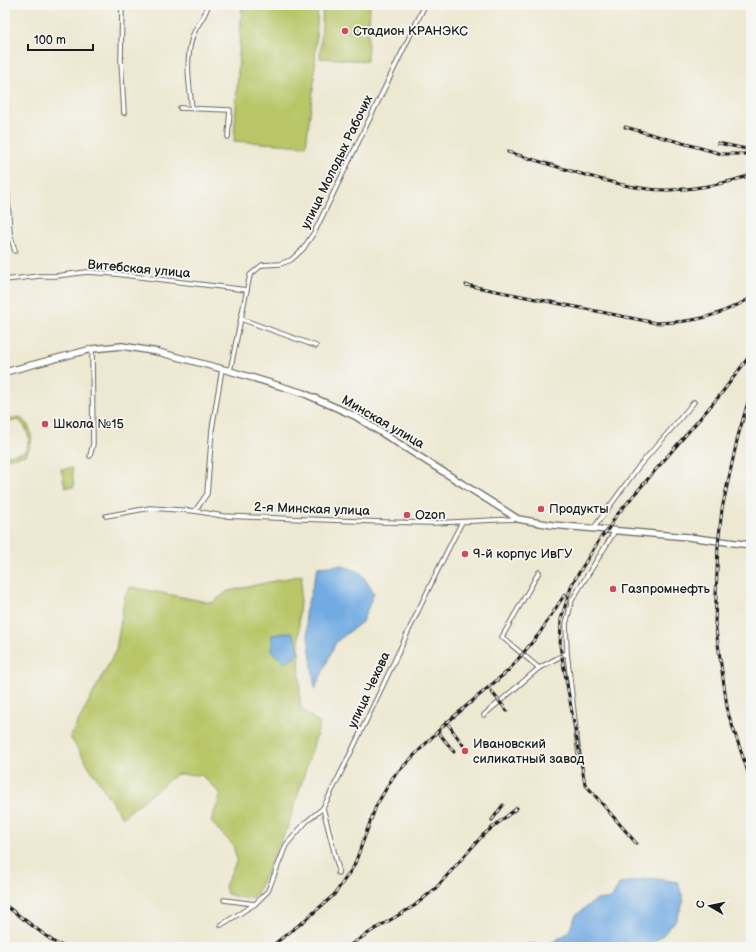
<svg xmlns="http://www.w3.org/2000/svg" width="756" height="952" viewBox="0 0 756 952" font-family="'Balsamiq Sans',sans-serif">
<rect width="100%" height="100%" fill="#f6f6f2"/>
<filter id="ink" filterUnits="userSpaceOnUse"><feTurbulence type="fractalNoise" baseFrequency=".025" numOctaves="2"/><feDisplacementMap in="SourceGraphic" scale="8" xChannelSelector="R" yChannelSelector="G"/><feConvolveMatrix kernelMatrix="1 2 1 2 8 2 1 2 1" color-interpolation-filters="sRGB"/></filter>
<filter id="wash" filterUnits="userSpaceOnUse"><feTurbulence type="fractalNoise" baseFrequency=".012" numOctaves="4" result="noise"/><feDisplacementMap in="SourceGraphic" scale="16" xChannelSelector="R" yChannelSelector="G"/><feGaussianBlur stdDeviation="0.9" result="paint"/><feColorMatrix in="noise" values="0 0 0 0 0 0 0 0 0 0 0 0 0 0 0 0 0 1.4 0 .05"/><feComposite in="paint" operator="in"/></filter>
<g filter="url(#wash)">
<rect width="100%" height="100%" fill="#ede8d1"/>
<g fill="#b8c668" stroke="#6a7142">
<polygon points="242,5 318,5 314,82 306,146 234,141"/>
<polygon points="323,5 370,5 367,61 320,58"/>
<path d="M19,417C33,426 35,441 26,455L5,459V456L24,452C32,441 29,428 18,420L5,423V420Z"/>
<polygon points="72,468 74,487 65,487 61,469"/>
<polygon points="302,575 299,614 300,707 320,724 288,826 256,895 246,899 227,894 225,886 237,860 233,845 211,822 221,794 201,775 176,774 122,818 70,737 116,650 125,595 131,587 212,603 228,591"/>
</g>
<g fill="#72abe2" stroke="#47647f">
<polygon points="340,565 360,572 374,593 362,622 336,642 315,689 305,613 318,567"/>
<path d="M292,632C295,639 303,652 294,658C290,660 288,659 285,663L272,652V635Z"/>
<polygon points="650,878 678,882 684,901 676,920 660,938 649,944 637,946 629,943 621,947 526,947 527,944 549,944 568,933 576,915 595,900 612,898 619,884"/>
</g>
</g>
<g filter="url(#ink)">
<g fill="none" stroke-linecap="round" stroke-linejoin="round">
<defs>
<g id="minor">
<polyline points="6,5 7,185 10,234 15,251"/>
<polyline points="122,5 121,60 124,113"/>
<polyline points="180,108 230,110 228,137"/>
<path d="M192,108C189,84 185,58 193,35C197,24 206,16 208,5"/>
<polyline points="5,280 39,276 56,276 87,272 116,274 247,290"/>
<polyline points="241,319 316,346"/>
<polyline points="230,371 250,275 262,265 280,264 291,260 303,249 315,231 425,5"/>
<polyline points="90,456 93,444 92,349"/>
<polyline points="195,511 207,494 212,429 222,369"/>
<polyline points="106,516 150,508 195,511 223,516 384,522 433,523 517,519"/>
<polyline points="593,529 639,466 667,434 694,402"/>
<polyline points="539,572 502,637 539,668 567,653"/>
<polyline points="484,715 539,668"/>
<polyline points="579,756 567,653 566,624 572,600 615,531"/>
<path d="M338,873V867L323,808C372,714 413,616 462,522"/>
<polyline points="224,900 255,904 268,891 286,845 306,822 323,808"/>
<polyline points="221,925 255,904"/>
</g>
<polyline id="secondary" points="5,372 92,349 122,346 158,352 230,371 303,393 355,416 518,519 552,525 688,537 751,545"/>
</defs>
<use href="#minor" stroke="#65635b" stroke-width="5.5"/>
<use href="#secondary" stroke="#65635b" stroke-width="8"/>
<use href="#minor" stroke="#fff" stroke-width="3.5"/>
<use href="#secondary" stroke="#fff" stroke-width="5.5"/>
<defs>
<g id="rail">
<polyline points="625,127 722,154 751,154"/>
<polyline points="718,143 751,150"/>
<path d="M508,152C531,159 554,166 578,173C607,181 639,191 670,190C698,189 725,184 751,175"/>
<path d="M466,285L656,323C696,322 716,317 751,298"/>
<polyline points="751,392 738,436 722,509 718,545 715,623 728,713 751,781"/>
<polyline points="491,691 507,711"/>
<polyline points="448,724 463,745"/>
<polyline points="439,733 454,752"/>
<polyline points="492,820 503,805"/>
<polyline points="636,843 585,784 560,646 561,619 572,584 601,537 607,531 616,516 721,394 751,354"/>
<polyline points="5,905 54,942 65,947"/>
<polyline points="265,947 273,945 304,921 334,895 354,866 376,806 393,777 444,725 509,670 539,634 565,594"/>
<polyline points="347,947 375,929 414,906 436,888 483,835 517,808"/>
</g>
</defs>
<use href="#rail" stroke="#1c1c1c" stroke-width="3"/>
<use href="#rail" stroke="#f6f6f2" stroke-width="1.5" stroke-dasharray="4.5" stroke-linecap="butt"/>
</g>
</g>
<g fill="#d1495b" stroke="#f6f6f2" stroke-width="1.5">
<circle cx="345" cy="31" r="4"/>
<circle cx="45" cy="424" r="4"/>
<circle cx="541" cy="509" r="4"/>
<circle cx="407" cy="515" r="4"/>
<circle cx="465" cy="554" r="4"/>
<circle cx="613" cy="589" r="4"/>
<circle cx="465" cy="751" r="4"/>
</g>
<g text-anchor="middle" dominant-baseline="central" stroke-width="3.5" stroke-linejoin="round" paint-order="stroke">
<g font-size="13" fill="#1c1c1c" stroke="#f6f6f2" text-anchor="start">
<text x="353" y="31">Стадион КРАНЭКС</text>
<text x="53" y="424">Школа №15</text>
<text x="549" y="509">Продукты</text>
<text x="415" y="515">Ozon</text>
<text x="473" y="554">9-й корпус ИвГУ</text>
<text x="621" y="589">Газпромнефть</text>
<text x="473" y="744">Ивановский<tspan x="473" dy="15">силикатный завод</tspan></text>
</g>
<g font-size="13" fill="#1c1c1c" stroke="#f6f6f2">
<text transform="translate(337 162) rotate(-64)">улица Молодых Рабочих</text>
<text transform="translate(139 269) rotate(5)">Витебская улица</text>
<text transform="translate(383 422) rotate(30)">Минская улица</text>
<text transform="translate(312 509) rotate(2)">2-я Минская улица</text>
<text transform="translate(369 690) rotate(-65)">улица Чехова</text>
</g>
</g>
<rect width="756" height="952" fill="none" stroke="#f6f6f2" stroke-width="20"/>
<g transform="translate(710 906) rotate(279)" stroke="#f6f6f2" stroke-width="3" paint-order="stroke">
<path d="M0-3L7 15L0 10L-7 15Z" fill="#1c1c1c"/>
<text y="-6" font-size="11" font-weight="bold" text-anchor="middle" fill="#1c1c1c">С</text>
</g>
<path d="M28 44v6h65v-6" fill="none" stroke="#1c1c1c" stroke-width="2"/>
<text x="34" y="44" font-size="12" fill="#1c1c1c" stroke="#f6f6f2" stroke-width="3" paint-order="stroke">100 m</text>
</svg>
